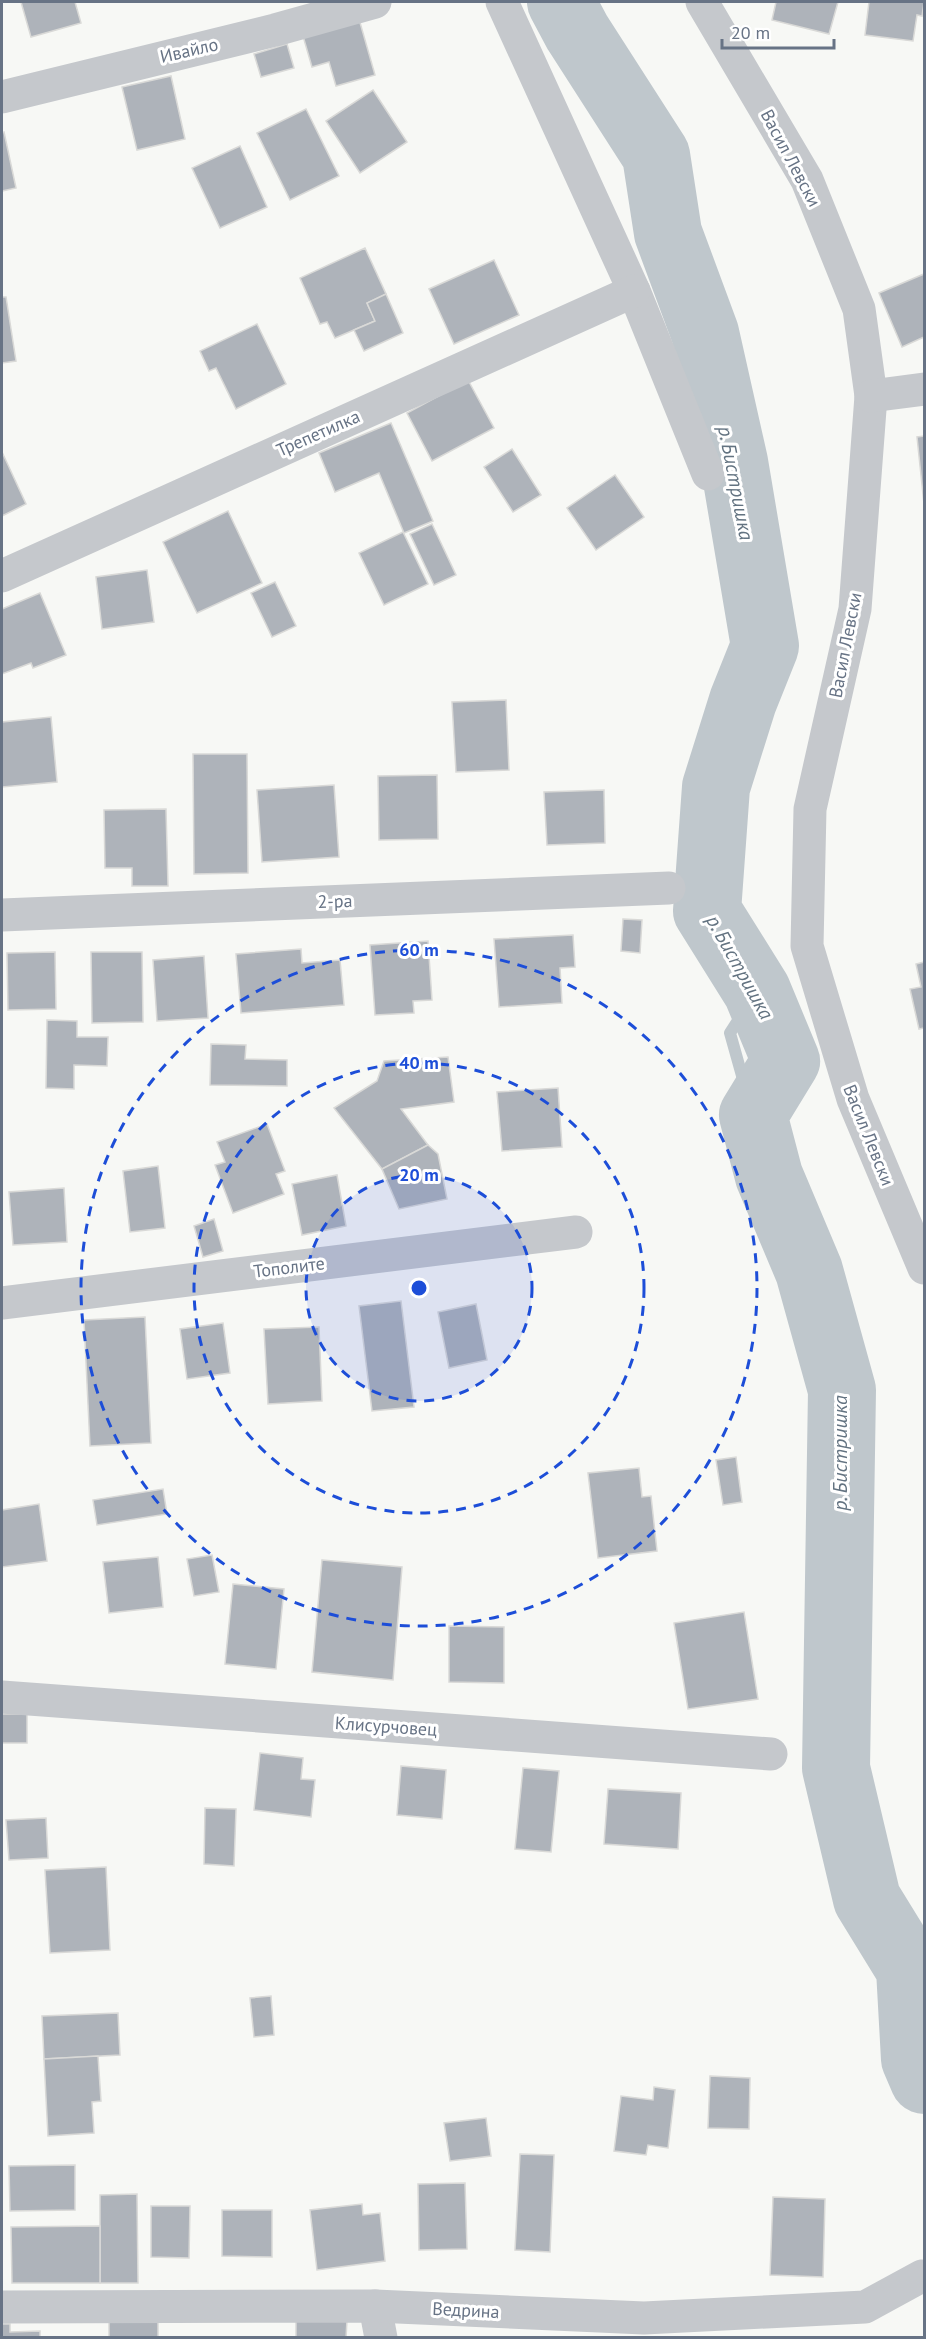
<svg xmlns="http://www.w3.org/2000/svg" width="926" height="2339" viewBox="0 0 926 2339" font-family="'PT Sans',sans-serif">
<rect width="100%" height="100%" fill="#f7f8f5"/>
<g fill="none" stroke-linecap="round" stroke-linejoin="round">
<polyline stroke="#bfc7cc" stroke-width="12" points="753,1115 730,1033 757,991"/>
<polyline stroke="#bfc7cc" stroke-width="68" points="561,2 577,32 656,155 668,233 705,333 734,462 765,646 743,701 716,787 707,911 757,991 786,1061 753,1115 769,1176 809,1271 842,1390 836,1768 867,1899 910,1969 915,2059 924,2080"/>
</g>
<g fill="#aeb3ba" stroke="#d9d9d7" stroke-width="1.5">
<polygon points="21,2 75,2 81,23 31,37"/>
<polygon points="776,2 838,2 829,34 772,20"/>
<polygon points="869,2 924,2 922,16 917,15 913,41 865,35"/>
<polygon points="359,19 375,75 336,86 329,62 312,67 303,36"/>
<polygon points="287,44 294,68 261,77 254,54"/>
<polygon points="171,76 185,139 137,150 122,87"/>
<polygon points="373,90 407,142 360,173 326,121"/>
<polygon points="306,109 339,176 290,200 257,133"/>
<polygon points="4,132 16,188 2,191 2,133"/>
<polygon points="240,146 267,207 220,228 192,168"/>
<polygon points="365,248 386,294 367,303 375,321 335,338 327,322 320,324 300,278"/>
<polygon points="494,260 519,315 454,344 429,289"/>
<polygon points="924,274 924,337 902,347 879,293"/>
<polygon points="386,294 403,333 364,351 354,330 375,321 367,303"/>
<polygon points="2,297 6,297 16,361 2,363"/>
<polygon points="257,324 286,384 236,409 216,368 209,371 200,351"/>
<polygon points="468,380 494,428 432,461 407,413"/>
<polygon points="391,423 433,521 404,533 379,473 335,492 319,453"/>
<polygon points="924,436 924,504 917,437"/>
<polygon points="512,449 541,495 513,512 484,467"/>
<polygon points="2,452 26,504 2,516"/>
<polygon points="615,475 644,517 596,550 567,508"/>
<polygon points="228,511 262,583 197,613 163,542"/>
<polygon points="432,524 456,575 434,585 410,534"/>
<polygon points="403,532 428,584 384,605 359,553"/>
<polygon points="147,570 154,622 102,629 96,577"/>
<polygon points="275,582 296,626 272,637 251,593"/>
<polygon points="40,593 66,655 33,668 31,663 2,674 2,609"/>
<polygon points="506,700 509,770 456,772 452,702"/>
<polygon points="51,717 57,782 2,787 2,722"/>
<polygon points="193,754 247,754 248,873 194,874"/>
<polygon points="437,775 438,839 379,840 378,776"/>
<polygon points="334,785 339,857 262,862 257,790"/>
<polygon points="604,790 605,843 547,845 544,792"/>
<polygon points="166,809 168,886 132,886 132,868 105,868 104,810"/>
<polygon points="623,919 642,920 640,953 621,951"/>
<polygon points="573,935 575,967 560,968 562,1003 499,1007 494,939"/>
<polygon points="428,941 432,1000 413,1001 414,1013 375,1015 370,945"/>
<polygon points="301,949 302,963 340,960 344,1005 241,1013 236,954"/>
<polygon points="55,952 56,1009 8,1010 7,953"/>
<polygon points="91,952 142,952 143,1022 92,1023"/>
<polygon points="204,956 208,1018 157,1021 153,960"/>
<polygon points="924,962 924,1028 919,1029 910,989 921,987 916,964"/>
<polygon points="47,1020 77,1021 77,1037 108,1037 107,1066 74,1065 74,1089 46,1088"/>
<polygon points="211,1044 246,1045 245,1059 287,1060 287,1086 210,1085"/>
<polygon points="448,1057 454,1102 401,1109 428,1145 382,1169 334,1108 377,1081 384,1061"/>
<polygon points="558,1088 562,1147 502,1151 497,1092"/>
<polygon points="267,1124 285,1171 276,1174 284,1194 233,1213 215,1165 225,1162 217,1142"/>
<polygon points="428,1145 438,1154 447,1199 399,1209 382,1169"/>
<polygon points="158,1166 165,1228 130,1232 123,1171"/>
<polygon points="337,1175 346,1226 302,1235 292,1184"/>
<polygon points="64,1188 67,1242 13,1245 9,1192"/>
<polygon points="214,1219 223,1251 203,1257 194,1226"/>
<polygon points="401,1301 414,1407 372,1411 359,1306"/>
<polygon points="476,1304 487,1360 449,1368 438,1312"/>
<polygon points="145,1317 151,1443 90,1446 84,1320"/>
<polygon points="223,1323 230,1373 187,1379 180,1329"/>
<polygon points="319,1327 322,1401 268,1404 264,1329"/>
<polygon points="736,1457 742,1502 723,1505 716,1460"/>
<polygon points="639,1468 642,1497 651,1496 657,1551 598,1558 588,1473"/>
<polygon points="163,1489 167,1514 97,1525 93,1500"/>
<polygon points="39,1504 47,1561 2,1567 2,1510"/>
<polygon points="212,1555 219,1592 194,1596 187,1559"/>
<polygon points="158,1557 163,1607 109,1613 103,1562"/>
<polygon points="322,1560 402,1567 393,1680 312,1672"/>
<polygon points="233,1584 284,1589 276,1669 225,1664"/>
<polygon points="744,1612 758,1699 688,1709 674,1623"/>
<polygon points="449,1626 504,1627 504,1683 449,1682"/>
<rect x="2" y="1714" width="25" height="29"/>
<polygon points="260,1753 303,1758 301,1779 315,1780 311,1817 254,1810"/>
<polygon points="401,1766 446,1770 442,1819 397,1815"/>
<polygon points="523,1768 559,1771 551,1852 515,1849"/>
<polygon points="608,1789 681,1793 678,1849 604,1844"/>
<polygon points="205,1808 236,1809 234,1866 204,1864"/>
<polygon points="46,1818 48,1858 9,1860 6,1820"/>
<polygon points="106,1867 110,1950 50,1953 45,1870"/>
<polygon points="271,1996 274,2035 254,2037 250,1998"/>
<polygon points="118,2013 120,2055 44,2059 42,2016"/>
<polygon points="98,2056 101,2101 92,2102 94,2133 48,2136 44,2059"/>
<polygon points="710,2076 750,2078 749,2129 708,2128"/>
<polygon points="654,2087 675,2090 668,2148 648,2145 646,2155 614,2151 621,2096 653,2100"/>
<polygon points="486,2118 491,2156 450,2161 444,2123"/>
<polygon points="520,2154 554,2155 550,2252 515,2250"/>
<polygon points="75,2165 75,2210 10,2211 9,2166"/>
<polygon points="465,2183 467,2249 419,2250 418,2184"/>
<polygon points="137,2194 138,2283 100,2283 100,2195"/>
<polygon points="773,2197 825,2199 823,2277 770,2275"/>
<polygon points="362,2204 363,2215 380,2213 385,2261 317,2270 310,2210"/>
<polygon points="151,2206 190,2206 189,2258 151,2257"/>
<polygon points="222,2210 272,2210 272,2257 222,2256"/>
<polygon points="100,2226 100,2283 12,2283 11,2227"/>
<polygon points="296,2320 347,2320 346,2338 296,2338"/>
<polygon points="109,2321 158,2322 158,2338 109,2338"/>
<polygon points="2,2324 10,2324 10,2332 40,2331 40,2338 2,2338"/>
</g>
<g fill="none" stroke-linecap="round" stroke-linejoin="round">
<g stroke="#c5c8cc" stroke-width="33">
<polyline points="502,2 634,291 708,474"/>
<polyline points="702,2 807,180 859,309 871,396 855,609 810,809 807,946 853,1099 924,1268"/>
<polyline points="2,97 275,30 375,2"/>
<polyline points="871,396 924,389"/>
<polyline points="2,576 634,291"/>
<polyline points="2,915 669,888"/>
<polyline points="2,1303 576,1232"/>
<polyline points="2,1697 771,1754"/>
<polyline points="375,2306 381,2338"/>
<polyline points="2,2307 375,2306 644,2318 865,2307 922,2276"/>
</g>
</g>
<circle cx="419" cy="1288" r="113" fill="#1d4ed8" fill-opacity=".12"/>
<g fill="none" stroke="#1d4ed8" stroke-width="3" stroke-dasharray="10 8">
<circle cx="419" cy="1288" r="113"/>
<circle cx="419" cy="1288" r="225"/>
<circle cx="419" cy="1288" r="338"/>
</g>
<g text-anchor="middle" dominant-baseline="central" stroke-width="6" stroke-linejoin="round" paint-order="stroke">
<g font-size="18" fill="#677385" stroke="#fff">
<text transform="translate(189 50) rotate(-13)">Ивайло</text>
<text transform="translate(791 158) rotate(62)">Васил Левски</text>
<text transform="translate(318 433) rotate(-24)">Трепетилка</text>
<text transform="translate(845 645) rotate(-79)">Васил Левски</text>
<text transform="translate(335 901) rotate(-2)">2-ра</text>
<text transform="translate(869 1135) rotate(68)">Васил Левски</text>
<text transform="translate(289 1267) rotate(-7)">Тополите</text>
<text transform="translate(386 1726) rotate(4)">Клисурчовец</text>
<text transform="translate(466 2310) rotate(3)">Ведрина</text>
</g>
<g font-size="20" font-style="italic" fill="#637381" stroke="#fff">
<text transform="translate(736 483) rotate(79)">р. Бистришка</text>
<text transform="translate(740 967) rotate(61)">р. Бистришка</text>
<text transform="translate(840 1453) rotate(-90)">р. Бистришка</text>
</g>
</g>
<circle cx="419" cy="1288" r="9" fill="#1d4ed8" stroke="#fff" stroke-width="3"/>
<g font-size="18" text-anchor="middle" font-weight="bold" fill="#1d4ed8" stroke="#fff" stroke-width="6" stroke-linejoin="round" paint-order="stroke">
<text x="419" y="956">60 m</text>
<text x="419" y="1069">40 m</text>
<text x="419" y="1181">20 m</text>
</g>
<rect width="926" height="2339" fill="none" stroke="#677385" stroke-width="6"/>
<path d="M722 39v9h112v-9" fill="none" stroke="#677385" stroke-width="3"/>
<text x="731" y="39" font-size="18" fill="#677385" stroke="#ffffff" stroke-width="4.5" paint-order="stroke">20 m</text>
</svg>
